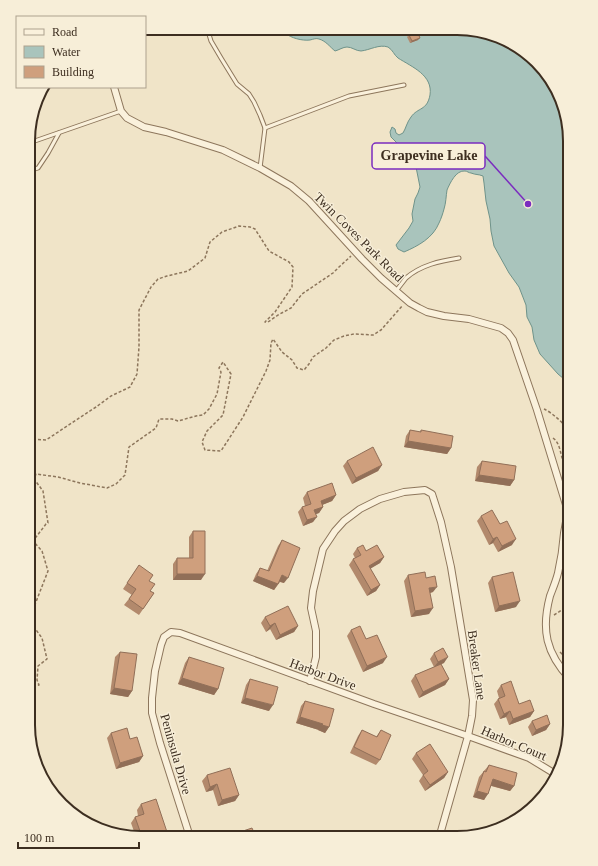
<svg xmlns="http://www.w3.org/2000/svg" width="598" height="866" viewBox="0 0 598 866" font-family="'Times New Roman',serif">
<rect width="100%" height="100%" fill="#f0e4c8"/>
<path fill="#a9c4bc" stroke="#6f938a" d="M285,28L472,29L526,51L558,91L570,140V384L558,374L540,354L534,340L532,327L527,317L526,305L519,287L509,273L494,246L491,231L490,219L486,201L484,183L483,176C478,174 476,175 471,173C469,173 467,171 465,171C456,170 450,183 447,190C446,196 446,203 444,209C443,213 441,219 439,223C433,238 418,246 404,252L398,249L396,245L409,228L413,221L412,214L415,199L418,193L420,187L416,167L418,161L417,149L415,146L398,144L391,137L390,132L392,127L395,129L396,133L399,135L403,133C406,128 407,122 411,117C418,107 427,111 430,95C433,75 412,67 398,58C394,55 393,50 388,47C379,44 370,50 361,51C356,51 352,47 347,47C343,47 339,50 335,51C330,47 326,41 319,39C316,38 314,39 310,40C302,41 291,38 285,33L284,30Z"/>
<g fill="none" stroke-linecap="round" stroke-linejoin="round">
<defs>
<g id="lane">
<polyline points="207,28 211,41 221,58 237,84 249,94 254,102 260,115 265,128 260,168"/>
<polyline points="265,128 349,96 404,85"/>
<polyline points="29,143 121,111"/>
<polyline points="29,168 32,170 38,168 48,153 59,133"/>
<path d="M396,291C399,287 403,282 406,278C421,265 440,261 459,258"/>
</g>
<g id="street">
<path d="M114,87L121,111L127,118L144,127L166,132L223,150L260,168L291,186L309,201L362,259L381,278L410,303L419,308L427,312L444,316L469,319L501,328L508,333L513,340L537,410L567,508C567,517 566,525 564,533C563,546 561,560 558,573C556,581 553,588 550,596C541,630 546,653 570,679"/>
<polyline points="310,681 316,657 316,631 311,608 313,591 323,549 335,531 344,521 360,509 380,499 404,492 425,490 432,494 441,522 451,567 473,700 472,716 468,736 439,838"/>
<polyline points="190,837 160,743 152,713 152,698 155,671 161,645 164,637 171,632 180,633 374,704 468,736 529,758 552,772"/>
</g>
</defs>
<use href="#lane" stroke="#8d765c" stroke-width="5"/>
<use href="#street" stroke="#8d765c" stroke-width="8"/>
<g stroke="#8d765c" stroke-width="1.5" stroke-dasharray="3 2" stroke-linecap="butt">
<path d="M544,409C553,413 567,426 570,434"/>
<path d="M553,438C561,444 560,455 564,463C566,466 568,469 570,471"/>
<polyline points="28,439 46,440 96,407 111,396 130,387 137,374 139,347 139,310 151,287 158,279 167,276 188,271 205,258 210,242 222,232 239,226 250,227 255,229 269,251 289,262 293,267 292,287 275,312 265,322 268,322 278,315 291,308 302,294 333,273 339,267 351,256"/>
<polyline points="554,615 565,608 570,588"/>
<polyline points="560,652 562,654 570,653"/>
<polyline points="28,687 39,685 37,680 38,666 47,659 42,638 31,623 34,607 48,571 42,551 33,541 46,524 48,523 43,491 34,479 36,474 58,477 80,483 107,488 116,484 125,475 129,447 156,428 159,419 172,419 178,421 196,416 203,415 209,409 217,394 221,372 219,368 223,362 231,374 223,415 207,431 202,442 205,450 221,451 243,417 266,371 270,360 271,343 273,339 282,352 292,360 297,368 304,370 309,364 313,357 326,348 334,340 344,336 354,334 373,335 381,330 402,306"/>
</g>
<use href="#lane" stroke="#faf1dc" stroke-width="3"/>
<use href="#street" stroke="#faf1dc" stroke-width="6"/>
</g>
<g fill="#b2896c">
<polygon points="409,35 418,40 410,43 407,37"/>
<polygon points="410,430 420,432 421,430 451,448 447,454 404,447 406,436"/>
<polygon points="347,461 382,465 378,471 352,484 343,466"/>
<polygon points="482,461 514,480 510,486 475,481 477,467"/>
<polygon points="307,492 336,495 332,501 322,505 323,507 319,513 316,514 313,522 303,526 298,512 302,507 305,506 303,498"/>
<polygon points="481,516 500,524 512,545 498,552 493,543 489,545 477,521"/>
<polygon points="193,531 201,580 173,580 173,564 177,558 189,558 189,537"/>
<polygon points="282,540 284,583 280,582 274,590 253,581 256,574 260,568 267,571 278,546"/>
<polygon points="357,548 384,557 380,563 370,568 380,585 376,591 367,596 349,565 353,559 355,558 353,554"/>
<polygon points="139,565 149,581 150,591 154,593 139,615 124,605 132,595 123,589"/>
<polygon points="408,575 426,578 433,592 430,593 429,614 411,617 404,581"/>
<polygon points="492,577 516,607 495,612 488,583"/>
<polygon points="265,617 298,626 294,632 276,640 270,629 266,632 261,623"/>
<polygon points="351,630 366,639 383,663 363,672 347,636"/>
<polygon points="120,652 132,691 128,697 110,694 115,657"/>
<polygon points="434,653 444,663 441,664 449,679 445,685 419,698 411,681 415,675 434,667 430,659"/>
<polygon points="189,657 218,689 214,695 178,684 185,663"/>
<polygon points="250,679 269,711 241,703 246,685"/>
<polygon points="501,685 519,704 534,711 530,717 509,725 506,717 500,719 494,704 498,699 499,698 497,691"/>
<polygon points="305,701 329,727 325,733 318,730 319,730 296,723 301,706"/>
<polygon points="532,721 550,724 546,730 532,736 528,727"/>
<polygon points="362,730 376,737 381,730 380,760 376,765 350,753 358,736"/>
<polygon points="111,733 130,739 143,756 139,762 116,769 107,738"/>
<polygon points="416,753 448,772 444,778 425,791 419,781 423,775 412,759"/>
<polygon points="489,765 514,786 510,791 491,786 484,800 473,797 479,777"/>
<polygon points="207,775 239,795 235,801 218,806 213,790 206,792 202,781"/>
<polygon points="141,804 164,837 136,837 131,823 135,817 138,816 137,810"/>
<polygon points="381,831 399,838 377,838"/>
</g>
<g fill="#916f58">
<polygon points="420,38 418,40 410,43 412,41"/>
<polygon points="408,441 451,448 447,454 404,447"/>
<polygon points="382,465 378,471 352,484 356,478"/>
<polygon points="479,475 514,480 510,486 475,481"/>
<polygon points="336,495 332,501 317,507 321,501"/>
<polygon points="323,507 319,513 310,516 314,510"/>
<polygon points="317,517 313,522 303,526 307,520"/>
<polygon points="497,537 493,543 489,545 493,539"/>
<polygon points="516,539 512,545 498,552 502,546"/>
<polygon points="384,557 380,563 365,572 369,566"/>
<polygon points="177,574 205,574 201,580 173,580"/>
<polygon points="282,575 288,578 284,583 278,581"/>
<polygon points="257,576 278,584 274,590 253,581"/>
<polygon points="380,585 376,591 367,596 371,590"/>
<polygon points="437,587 433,592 425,594 429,588"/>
<polygon points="520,601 516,607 495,612 499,606"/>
<polygon points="433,608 429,614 411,617 415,611"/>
<polygon points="275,623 270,629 266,632 270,626"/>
<polygon points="298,626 294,632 276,640 280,635"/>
<polygon points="387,657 383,663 363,672 367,666"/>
<polygon points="448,657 444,663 434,667 438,662"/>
<polygon points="182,678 218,689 214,695 178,684"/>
<polygon points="449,679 445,685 419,698 423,692"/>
<polygon points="114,688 132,691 128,697 110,694"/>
<polygon points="245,698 273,705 269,711 241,703"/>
<polygon points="510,711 506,717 500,719 504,714"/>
<polygon points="534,711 530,717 509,725 513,719"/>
<polygon points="300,717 323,724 319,730 296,723"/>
<polygon points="550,724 546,730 532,736 536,730"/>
<polygon points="322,725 329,727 325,733 318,730"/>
<polygon points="143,756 139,762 116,769 120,763"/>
<polygon points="448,772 444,778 425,791 430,785"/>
<polygon points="493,779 514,786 510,791 489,785"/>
<polygon points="217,784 213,790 206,792 210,787"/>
<polygon points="477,791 488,794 484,800 473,797"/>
<polygon points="239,795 235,801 218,806 222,800"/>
<polygon points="167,832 164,837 152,837"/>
</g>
<g fill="#cf9f7d" stroke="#916f58">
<polygon points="417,31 420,38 412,41 409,35"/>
<polygon points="410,430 421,432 421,430 453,436 451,448 408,441"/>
<polygon points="373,447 382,465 356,478 347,461"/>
<polygon points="482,461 516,466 514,480 479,475"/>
<polygon points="332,483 336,495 321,501 323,507 314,510 317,517 307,520 302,507 311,504 307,492"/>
<polygon points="492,510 500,524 507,521 516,539 502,546 497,537 493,539 481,516"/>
<polygon points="193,531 205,531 205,574 177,574 177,558 193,558"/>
<polygon points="282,540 300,548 288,578 282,575 278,584 257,576 260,568 269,571"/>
<polygon points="363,545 366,551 377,545 384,557 369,566 380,585 371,590 353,559 361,555 357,548"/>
<polygon points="139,565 153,575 149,581 155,584 150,591 154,593 143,609 129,599 136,589 127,583"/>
<polygon points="425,572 426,578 435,576 437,587 429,588 433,608 415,611 408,575"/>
<polygon points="513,572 520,601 499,606 492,577"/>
<polygon points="288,606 298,626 280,635 275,623 270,626 265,617"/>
<polygon points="360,626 366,639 377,635 387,657 367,666 351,630"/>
<polygon points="443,648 448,657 438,662 434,653"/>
<polygon points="120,652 137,654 132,691 114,688"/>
<polygon points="189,657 224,668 218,689 182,678"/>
<polygon points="441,664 449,679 423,692 415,675"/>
<polygon points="250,679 278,687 273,705 245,698"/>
<polygon points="511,681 519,704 530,700 534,711 513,719 510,711 504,714 498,699 505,696 501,685"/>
<polygon points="305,701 334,709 329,727 322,725 323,724 300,717"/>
<polygon points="547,715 550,724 536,730 532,721"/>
<polygon points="127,728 130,739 137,737 143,756 120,763 111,733"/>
<polygon points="362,730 377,737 381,730 391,735 380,760 354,747"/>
<polygon points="430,744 448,772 430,785 423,775 428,771 416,753"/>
<polygon points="489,765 517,773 514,786 493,779 488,794 477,791 484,771 486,772"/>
<polygon points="230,768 239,795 222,800 217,784 210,787 207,775"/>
<polygon points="156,799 167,832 152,837 142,837 135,817 144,814 141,804"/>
<polygon points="252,828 256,837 235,837 234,834"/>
<polygon points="381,831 399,835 399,838 380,838"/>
</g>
<g text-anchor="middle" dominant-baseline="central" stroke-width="3" stroke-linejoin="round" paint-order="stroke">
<g font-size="13" fill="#3d2e20" stroke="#f7eed8">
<text transform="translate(359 237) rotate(45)">Twin Coves Park Road</text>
<text transform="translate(477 665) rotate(82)">Breaker Lane</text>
<text transform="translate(323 674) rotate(20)">Harbor Drive</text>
<text transform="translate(514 743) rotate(23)">Harbor Court</text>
<text transform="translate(176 754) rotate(74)">Peninsula Drive</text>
</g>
</g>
<path d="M0 0H598V866H0ZM141 35H457A106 106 0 0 1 563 141V725A106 106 0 0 1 457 831H141A106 106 0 0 1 35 725V141A106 106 0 0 1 141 35Z" fill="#f7eed8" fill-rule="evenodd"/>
<path fill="none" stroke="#3d2e20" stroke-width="2" d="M141 35H457A106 106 0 0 1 563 141V725A106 106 0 0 1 457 831H141A106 106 0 0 1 35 725V141A106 106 0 0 1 141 35Z"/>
<path fill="none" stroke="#7b2cbf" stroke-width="1.5" d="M528 204L485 156"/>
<circle fill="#7b2cbf" stroke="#f7eed8" stroke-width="1.5" cx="528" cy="204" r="4"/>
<rect fill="#f7eed8" stroke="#7b2cbf" stroke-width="1.5" x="372" y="143" width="113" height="26" rx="4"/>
<g font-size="14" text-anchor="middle" font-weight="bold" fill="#3d2e20">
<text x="429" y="160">Grapevine Lake</text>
</g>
<rect x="16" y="16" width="130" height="72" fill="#f7eed8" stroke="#ada18e"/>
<rect x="24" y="29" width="20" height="6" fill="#faf1dc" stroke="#ada18e"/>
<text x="52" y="36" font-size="12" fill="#3d2e20">Road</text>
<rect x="24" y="46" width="20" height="12" fill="#a9c4bc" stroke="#ada18e"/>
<text x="52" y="56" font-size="12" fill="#3d2e20">Water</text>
<rect x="24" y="66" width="20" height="12" fill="#cf9f7d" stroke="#ada18e"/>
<text x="52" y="76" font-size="12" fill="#3d2e20">Building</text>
<path d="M18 842v6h121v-6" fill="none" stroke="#3d2e20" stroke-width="2"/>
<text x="24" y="842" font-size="12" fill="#3d2e20" stroke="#f7eed8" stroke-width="3" paint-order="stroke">100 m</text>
</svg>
